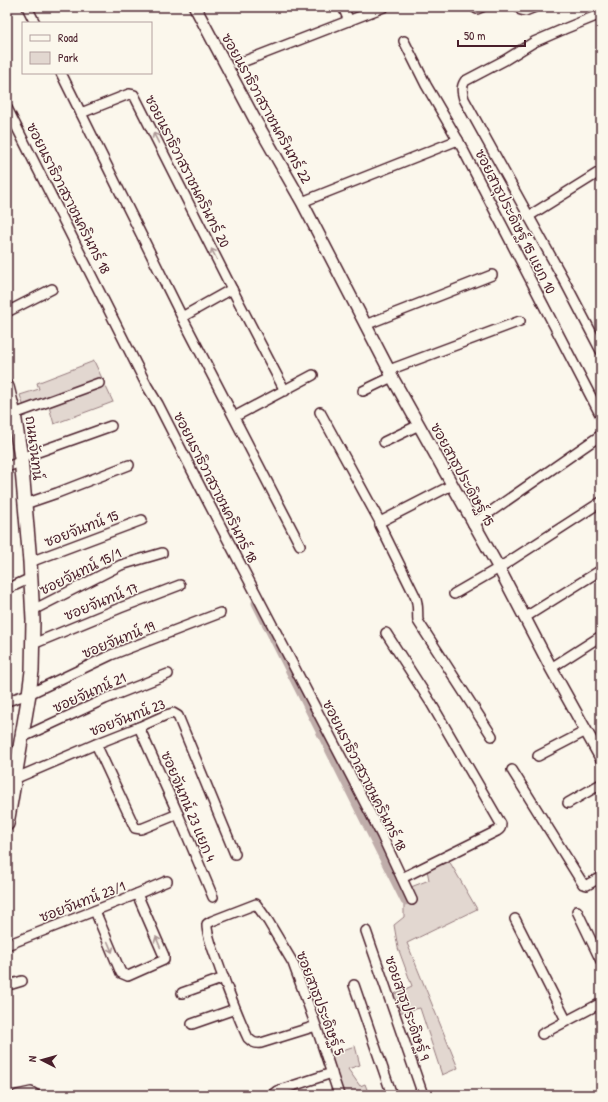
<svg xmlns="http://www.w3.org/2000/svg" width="608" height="1102" viewBox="0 0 608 1102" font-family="'Patrick Hand','Playpen Sans Thai',sans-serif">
<rect width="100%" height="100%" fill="#fbf7ec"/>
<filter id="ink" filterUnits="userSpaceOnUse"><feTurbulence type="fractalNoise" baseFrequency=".025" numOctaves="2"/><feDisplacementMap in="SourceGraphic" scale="8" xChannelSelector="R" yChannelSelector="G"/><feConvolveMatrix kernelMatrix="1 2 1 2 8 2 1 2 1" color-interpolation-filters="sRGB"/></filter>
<g filter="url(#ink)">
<g fill="#e2d7d0" stroke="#967b7e">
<polygon points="94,361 113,402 54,424 47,400 24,407 20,395 39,389 37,383"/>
<polygon points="448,859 477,909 407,943 458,1068 442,1075 420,1008 397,1013 392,995 412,986 398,948 394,925 404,917 404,904 415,899 411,887 429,880 427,870"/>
<polygon points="355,1046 360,1065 348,1069 360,1086 365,1084 369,1095 344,1095 330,1054"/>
</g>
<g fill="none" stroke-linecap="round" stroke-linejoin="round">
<polyline stroke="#bfadaa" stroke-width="9" points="256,603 405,901"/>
<defs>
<g id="minor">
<polyline points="27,7 35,23"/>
<polyline points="343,7 349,21"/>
<polyline points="474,7 477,9 482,7"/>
<polyline points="520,7 521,10 525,11 535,7"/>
<path d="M601,14L564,29L534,42L505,60L465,81C461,87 462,92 464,99L565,282L601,351"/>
<polyline points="404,41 426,85 458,140 601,416"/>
<polyline points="237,64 384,7"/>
<polyline points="61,73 182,317 300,545"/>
<polyline points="7,108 147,386 158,404 207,500 351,776 382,836 412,900"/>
<polyline points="81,113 129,94 134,95 232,289"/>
<polyline points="302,202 458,140"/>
<polyline points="529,216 601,171"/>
<polyline points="7,312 52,289"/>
<polyline points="182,317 232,289 285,391"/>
<polyline points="365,325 492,275"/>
<polyline points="389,370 520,321"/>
<polyline points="363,391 392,377"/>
<path d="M320,412L380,522V525L415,596C419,605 417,612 418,621L492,736"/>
<polyline points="14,414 99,383"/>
<polyline points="234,417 313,375"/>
<polyline points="7,430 16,426"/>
<polyline points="384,442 419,425"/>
<polyline points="21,458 111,426"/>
<polyline points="7,467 22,461"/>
<polyline points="25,504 57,493 129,465"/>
<polyline points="380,522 452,485"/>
<polyline points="473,524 601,435"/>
<polyline points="30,562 142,520"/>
<polyline points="7,589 31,578"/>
<polyline points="454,594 499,568 601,502"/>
<polyline points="33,610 121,565 162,553"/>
<polyline points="524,618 601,570"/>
<path d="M386,633L431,703L501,824C501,828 500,829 497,831L402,878"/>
<polyline points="33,644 120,608 180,585"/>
<polyline points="551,668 601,636"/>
<polyline points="7,701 29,694 111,655 220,613"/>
<polyline points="139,727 178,814 213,897"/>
<polyline points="21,738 105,699 168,674"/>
<polyline points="96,744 135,828 141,829 178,814"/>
<polyline points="538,756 586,731"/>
<polyline points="512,770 583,884 587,885 601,877"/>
<polyline points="14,779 96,744 139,727 166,715 173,713 178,716 235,854"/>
<polyline points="568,803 601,784"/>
<polyline points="95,911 121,973 128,976 164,960 164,956 137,894"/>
<polyline points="577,911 601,961"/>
<polyline points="515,919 566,1020"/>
<polyline points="366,931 423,1095"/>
<polyline points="7,945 137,894 167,881"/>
<polyline points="7,980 9,983 12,984 22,981"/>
<polyline points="354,985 392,1095"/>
<polyline points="182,993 224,978"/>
<polyline points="192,1024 235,1009"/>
<path d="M316,1026L261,1043C255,1044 252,1042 248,1038C237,1015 229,992 220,969C216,957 206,935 207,924L212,921L256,904L268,921L293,963L316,1026L339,1095"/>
<polyline points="542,1034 601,1003"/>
<polyline points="17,1095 31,1092 36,1095"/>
<polyline points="272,1095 277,1091 332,1073"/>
</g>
<g id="tertiary">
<polyline points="195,7 254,118 302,202 389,370 392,377 501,572 551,668 601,758"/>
<polyline points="600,7 601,9"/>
</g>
<polyline id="secondary" points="7,387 14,414 21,458 30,562 33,620 32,671 29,694 7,824"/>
</defs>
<use href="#minor" stroke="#4a1f2b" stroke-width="12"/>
<use href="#tertiary" stroke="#4a1f2b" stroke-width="14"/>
<use href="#secondary" stroke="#4a1f2b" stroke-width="16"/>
<use href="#minor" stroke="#fbf7ec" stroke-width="9"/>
<use href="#tertiary" stroke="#fbf7ec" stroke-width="11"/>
<use href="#secondary" stroke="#fbf7ec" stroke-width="13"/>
</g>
<defs><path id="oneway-shaft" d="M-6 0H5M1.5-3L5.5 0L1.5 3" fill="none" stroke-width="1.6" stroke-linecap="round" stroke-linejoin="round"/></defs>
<g stroke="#ab9695">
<use href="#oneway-shaft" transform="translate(156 138) rotate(-117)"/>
<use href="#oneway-shaft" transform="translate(214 254) rotate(-117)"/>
<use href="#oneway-shaft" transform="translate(158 942) rotate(-113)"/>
<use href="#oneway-shaft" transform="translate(110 947) rotate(67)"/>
</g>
</g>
<g text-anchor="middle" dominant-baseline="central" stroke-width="3" stroke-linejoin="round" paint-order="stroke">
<g font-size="14" fill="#4a1f2b" stroke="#fbf7ec">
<text transform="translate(267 108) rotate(61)">ซอยนราธิวาสราชนครินทร์ 22</text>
<text transform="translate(188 171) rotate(63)">ซอยนราธิวาสราชนครินทร์ 20</text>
<text transform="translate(69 198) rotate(63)">ซอยนราธิวาสราชนครินทร์ 18</text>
<text transform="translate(516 221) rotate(63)">ซอยสาธุประดิษฐ์ 15 แยก 10</text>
<text transform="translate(35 448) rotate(83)">ถนนจันทน์</text>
<text transform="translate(463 474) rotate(61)">ซอยสาธุประดิษฐ์ 15</text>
<text transform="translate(216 487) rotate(63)">ซอยนราธิวาสราชนครินทร์ 18</text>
<text transform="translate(81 528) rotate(-21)">ซอยจันทน์ 15</text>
<text transform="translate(80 571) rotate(-26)">ซอยจันทน์ 15/1</text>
<text transform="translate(101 601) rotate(-22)">ซอยจันทน์ 17</text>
<text transform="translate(118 639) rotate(-22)">ซอยจันทน์ 19</text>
<text transform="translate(89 692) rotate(-24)">ซอยจันทน์ 21</text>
<text transform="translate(127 717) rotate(-21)">ซอยจันทน์ 23</text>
<text transform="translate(365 775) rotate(63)">ซอยนราธิวาสราชนครินทร์ 18</text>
<text transform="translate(189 806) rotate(67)">ซอยจันทน์ 23 แยก 4</text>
<text transform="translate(82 901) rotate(-21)">ซอยจันทน์ 23/1</text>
<text transform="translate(321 1003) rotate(69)">ซอยสาธุประดิษฐ์ 5</text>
<text transform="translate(408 1008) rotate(71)">ซอยสาธุประดิษฐ์ 9</text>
</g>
</g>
<rect width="608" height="1102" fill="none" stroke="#fbf7ec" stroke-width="24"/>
<rect x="12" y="12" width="584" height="1078" fill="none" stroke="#4a1f2b" stroke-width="1.5" filter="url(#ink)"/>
<rect x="22" y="22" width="130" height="52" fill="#fbf7ec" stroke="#b4a19f"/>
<rect x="30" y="35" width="20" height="6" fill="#fbf7ec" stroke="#b4a19f"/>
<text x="58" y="42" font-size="12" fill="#4a1f2b">Road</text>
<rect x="30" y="52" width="20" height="12" fill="#e2d7d0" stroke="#b4a19f"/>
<text x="58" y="62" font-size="12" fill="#4a1f2b">Park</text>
<g transform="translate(42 1060) rotate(276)" stroke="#fbf7ec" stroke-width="3" paint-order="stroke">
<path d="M0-3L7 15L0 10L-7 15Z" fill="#4a1f2b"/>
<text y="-6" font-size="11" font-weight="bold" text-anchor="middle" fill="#4a1f2b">N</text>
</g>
<path d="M458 40v6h67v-6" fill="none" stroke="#4a1f2b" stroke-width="2"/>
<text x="464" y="40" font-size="12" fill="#4a1f2b" stroke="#fbf7ec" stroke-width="3" paint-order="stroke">50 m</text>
</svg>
